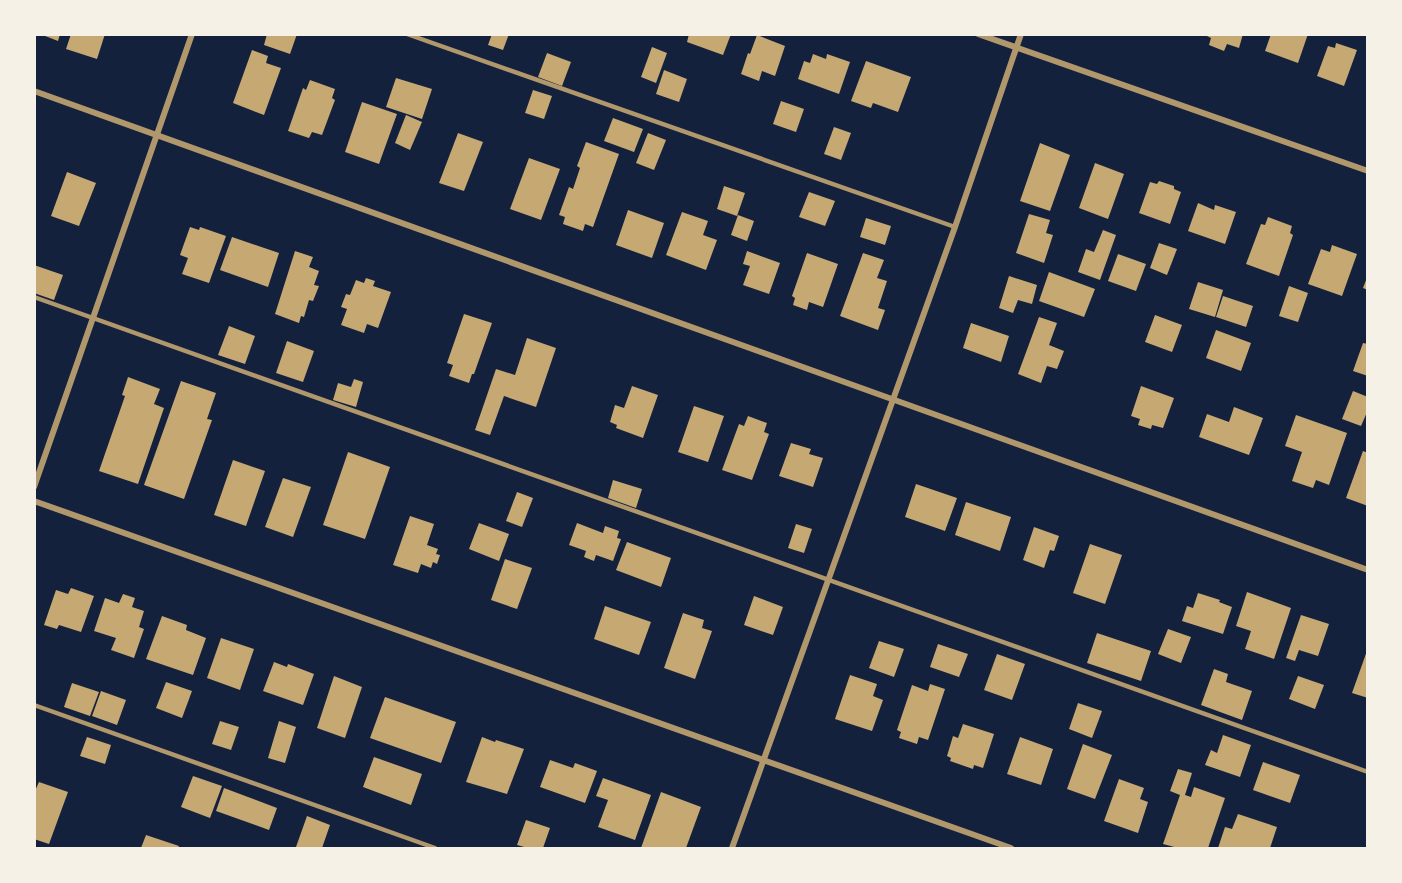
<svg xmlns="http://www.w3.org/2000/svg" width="1402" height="883" viewBox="0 0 1402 883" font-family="'Open Sans',sans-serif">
<rect width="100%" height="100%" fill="#14213d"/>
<g fill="#c6a872">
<polygon points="40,34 60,34 58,41"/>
<polygon points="71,34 105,34 97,59 66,49"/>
<polygon points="267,34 297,34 290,54 264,45"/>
<polygon points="492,34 509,34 503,50 488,45"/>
<polygon points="689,34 731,34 723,55 687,42"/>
<polygon points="1203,34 1243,34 1239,48 1227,44 1224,51 1209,45 1211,38"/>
<polygon points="1271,34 1308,34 1298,63 1265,51"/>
<polygon points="757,35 785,46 775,76 762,71 759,81 741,74 748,53 750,54"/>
<polygon points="1336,43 1357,50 1344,86 1317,76 1328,46 1335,48"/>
<polygon points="652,47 667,53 656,83 641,77"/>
<polygon points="252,50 268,56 266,63 281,68 264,115 233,103"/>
<polygon points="547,53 571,62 562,86 538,77"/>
<polygon points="813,54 826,59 827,54 850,62 839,94 798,79 804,61 810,63"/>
<polygon points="866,61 911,77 898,112 873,103 871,108 851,101"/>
<polygon points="664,70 687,79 679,102 656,94"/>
<polygon points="396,78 432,89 422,119 386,107"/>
<polygon points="310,80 335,89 332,98 335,100 322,135 312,132 309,138 288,131 303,88 306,90"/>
<polygon points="533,90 552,96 544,119 525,113"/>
<polygon points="781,101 804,109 796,132 773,124"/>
<polygon points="362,102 397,114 379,164 345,152"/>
<polygon points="406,115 422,122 410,150 395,143"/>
<polygon points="613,118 643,129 634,152 604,141"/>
<polygon points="834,127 851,133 841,160 824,154"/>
<polygon points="458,133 483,142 464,191 439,183"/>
<polygon points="648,133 666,140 654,170 636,163"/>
<polygon points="586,142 619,154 593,227 585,224 583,231 563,224 565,217 559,215 569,187 573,189 580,168 577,166"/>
<polygon points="1040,143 1070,155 1050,211 1020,201"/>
<polygon points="529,158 560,169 541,220 510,209"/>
<polygon points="1095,163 1124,174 1108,219 1079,208"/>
<polygon points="67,172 96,183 79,226 51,216"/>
<polygon points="1159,181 1174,186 1174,189 1181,192 1170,224 1139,213 1150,182 1157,184"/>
<polygon points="724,186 745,193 737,216 717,209"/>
<polygon points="809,192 835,201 825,226 799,217"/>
<polygon points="1198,203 1214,210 1215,205 1236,212 1225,244 1188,231"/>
<polygon points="628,210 664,223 652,258 616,245"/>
<polygon points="682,212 708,221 703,235 717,240 706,270 666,255"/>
<polygon points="1029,214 1050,220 1046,233 1053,235 1044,263 1016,253"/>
<polygon points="738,215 754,221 747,241 731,235"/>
<polygon points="1268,217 1292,226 1290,233 1293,235 1279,276 1246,264 1261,224 1265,225"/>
<polygon points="866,218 891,226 885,245 860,237"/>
<polygon points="190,227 199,230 200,227 226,236 209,283 182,274 188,258 180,255"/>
<polygon points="1103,230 1116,235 1100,280 1078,272 1086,249 1094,252"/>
<polygon points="232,237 279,253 268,287 220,270"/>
<polygon points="1159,243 1177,249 1167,275 1150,268"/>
<polygon points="1332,245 1357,254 1342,296 1308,284 1321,249 1330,252"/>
<polygon points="295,251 313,257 309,267 319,271 314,285 319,286 313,301 309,300 304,317 301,316 299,323 275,314"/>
<polygon points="747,251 780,263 769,294 743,285 750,266 743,264"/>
<polygon points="807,253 838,264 823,307 809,302 807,310 793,305 795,298 792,296"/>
<polygon points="863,253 884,260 877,278 887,281 878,308 885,310 878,330 840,316"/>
<polygon points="1118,254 1146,264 1136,291 1108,281"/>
<polygon points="34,265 63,275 54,300 34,293"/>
<polygon points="1049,272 1095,289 1084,317 1039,301"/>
<polygon points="1368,275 1368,290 1363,288"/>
<polygon points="1009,276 1037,285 1032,304 1018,300 1013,313 999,308"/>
<polygon points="366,278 375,281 373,286 391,292 378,328 367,324 364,333 341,325 347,309 341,307 346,294 350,295 356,280 364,283"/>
<polygon points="1198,282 1223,290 1215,317 1189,309"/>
<polygon points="1289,286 1308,293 1298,322 1279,316"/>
<polygon points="1223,296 1253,306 1246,327 1216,317"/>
<polygon points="464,314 492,323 474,374 472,374 469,383 449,376 453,365 447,363"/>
<polygon points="1155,315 1182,325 1172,352 1145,342"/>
<polygon points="1039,317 1057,323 1049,345 1064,351 1057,369 1047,366 1041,383 1018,374"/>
<polygon points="971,323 1009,336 1001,362 963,348"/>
<polygon points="229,326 255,336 245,364 218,355"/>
<polygon points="1216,330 1251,343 1241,371 1206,358"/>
<polygon points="527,338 556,348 536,407 504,396 490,435 475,430 496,369 515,375"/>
<polygon points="287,341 314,351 303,382 276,373"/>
<polygon points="1363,343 1368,344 1368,376 1353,371"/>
<polygon points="128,377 160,389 154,404 164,408 138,484 99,471 125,396 122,395"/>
<polygon points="354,379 363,382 356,407 333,400 338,383 351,387"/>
<polygon points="181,381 216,393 207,419 212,420 184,499 144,485"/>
<polygon points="632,386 658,395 643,438 616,428 617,425 610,422 615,405 624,408"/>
<polygon points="1141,386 1174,398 1163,428 1152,425 1151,429 1138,425 1140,419 1131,416"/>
<polygon points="1353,391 1368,397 1368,410 1361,426 1342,419"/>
<polygon points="694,406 724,416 708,462 678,452"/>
<polygon points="1234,407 1263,418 1249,455 1199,437 1207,414 1229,422"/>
<polygon points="1296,415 1347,433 1329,485 1316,480 1313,488 1292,481 1302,452 1285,446"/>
<polygon points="748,416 767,423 764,432 769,434 752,480 722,470 739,424 744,426"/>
<polygon points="791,443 811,449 809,454 823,458 813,487 779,476"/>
<polygon points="1363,451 1368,453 1368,506 1346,498"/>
<polygon points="348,452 390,467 365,539 323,525"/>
<polygon points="233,460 265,471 246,526 214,515"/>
<polygon points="283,478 311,487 293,537 265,527"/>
<polygon points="613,480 642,489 636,508 608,498"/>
<polygon points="916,484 957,498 945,531 905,517"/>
<polygon points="517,492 533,498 522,527 506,521"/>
<polygon points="966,502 1011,517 1000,551 955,535"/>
<polygon points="410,516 434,524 427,545 438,549 436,554 440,555 437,564 433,562 431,568 421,564 418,573 393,565"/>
<polygon points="479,523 509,534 499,561 469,549"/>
<polygon points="577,523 603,533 605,526 619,531 617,538 621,539 613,561 596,555 594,561 584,557 586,551 569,545"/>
<polygon points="796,524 812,529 804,553 788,548"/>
<polygon points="1034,527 1059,536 1054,551 1050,550 1044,568 1023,560"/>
<polygon points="627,542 671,558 661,587 616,570"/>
<polygon points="1090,544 1122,555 1105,604 1073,593"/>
<polygon points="505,559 532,568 517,609 491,600"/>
<polygon points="71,588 94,596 81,632 59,625 57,629 44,625 56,590 68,594"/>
<polygon points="1247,592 1291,608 1274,659 1245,649 1251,631 1236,626"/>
<polygon points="1198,593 1220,600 1219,602 1232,607 1223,634 1182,621 1187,606 1193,608"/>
<polygon points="123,594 135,598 132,607 144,611 139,627 144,629 134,658 111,650 116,638 94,631 105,598 119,603"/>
<polygon points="754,596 783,607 773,635 744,625"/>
<polygon points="605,606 651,622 639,655 594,639"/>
<polygon points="683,613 704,620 702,628 712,631 695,679 664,668"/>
<polygon points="1301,615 1329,624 1318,656 1299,650 1295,661 1286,658"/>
<polygon points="162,616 187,625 186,630 206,638 193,675 146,659"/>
<polygon points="1168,629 1191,637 1181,663 1158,654"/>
<polygon points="1097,633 1151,651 1141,681 1087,663"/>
<polygon points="221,638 254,649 240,690 207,678"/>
<polygon points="879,641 904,649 894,677 869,668"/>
<polygon points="938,644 968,654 959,677 930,667"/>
<polygon points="1368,648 1368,698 1352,693"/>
<polygon points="997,654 1025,664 1012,700 984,690"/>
<polygon points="274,662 287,667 288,664 314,674 303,705 263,691"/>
<polygon points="1214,669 1228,674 1226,682 1252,691 1242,720 1201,705"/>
<polygon points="850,675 877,684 873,696 883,700 872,731 835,719"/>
<polygon points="334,676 362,687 345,738 317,728"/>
<polygon points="1298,676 1324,685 1315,709 1289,699"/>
<polygon points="166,682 192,691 182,718 156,708"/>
<polygon points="72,683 99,692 90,716 64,707"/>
<polygon points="930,684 945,689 928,740 919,737 917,744 899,738 901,732 897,730 912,685 928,691"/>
<polygon points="101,691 126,700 117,725 92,716"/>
<polygon points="385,697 456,722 441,763 370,738"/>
<polygon points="1078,703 1102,711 1092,738 1069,729"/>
<polygon points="220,721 239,727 231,750 212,744"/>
<polygon points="279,721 296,727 285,763 268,758"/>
<polygon points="963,724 994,734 983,768 974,765 973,769 950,761 951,758 947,756 953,736 958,738"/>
<polygon points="1223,735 1251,745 1240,777 1205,765 1211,750 1217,753"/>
<polygon points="87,737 111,745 105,764 80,756"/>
<polygon points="482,737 495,742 496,740 524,749 507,794 466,782"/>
<polygon points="1020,737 1053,749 1041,785 1007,774"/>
<polygon points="1083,744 1112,755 1095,799 1067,789"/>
<polygon points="374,757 422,774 411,805 363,787"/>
<polygon points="550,760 573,768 575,763 597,771 585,803 540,787"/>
<polygon points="1263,762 1300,775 1290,803 1253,790"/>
<polygon points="1178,769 1192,773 1185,795 1191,797 1194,787 1225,798 1208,848 1178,848 1163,844 1180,795 1170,791"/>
<polygon points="193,776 222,786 210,818 181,807"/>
<polygon points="603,778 651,795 635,840 598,827 608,800 596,796"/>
<polygon points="1119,779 1144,788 1140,799 1148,802 1138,833 1104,821"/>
<polygon points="39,782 68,792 49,844 34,839 34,793"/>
<polygon points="224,788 277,808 269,830 216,811"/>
<polygon points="661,792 701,807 686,848 641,848"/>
<polygon points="1238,814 1277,827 1270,848 1218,848 1225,827 1232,829"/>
<polygon points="307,816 330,825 322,848 296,847"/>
<polygon points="526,820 550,828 543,848 528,848 517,845"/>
<polygon points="146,835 179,846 178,848 141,848"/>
</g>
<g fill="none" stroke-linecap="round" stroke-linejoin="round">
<g stroke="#b1986c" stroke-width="4.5">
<polyline points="407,34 955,227"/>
<polyline points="34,297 1368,772"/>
<polyline points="34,705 435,848"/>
</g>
<g stroke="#b1986c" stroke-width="6">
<polyline points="978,34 1368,171"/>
<polyline points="34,91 1368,570"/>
<polyline points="34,487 192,34"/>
<polyline points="34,501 1011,848"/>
<polyline points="732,848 955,227 1021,34"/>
</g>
</g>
<rect width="1402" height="883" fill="none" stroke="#f6f1e7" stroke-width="72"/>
</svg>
